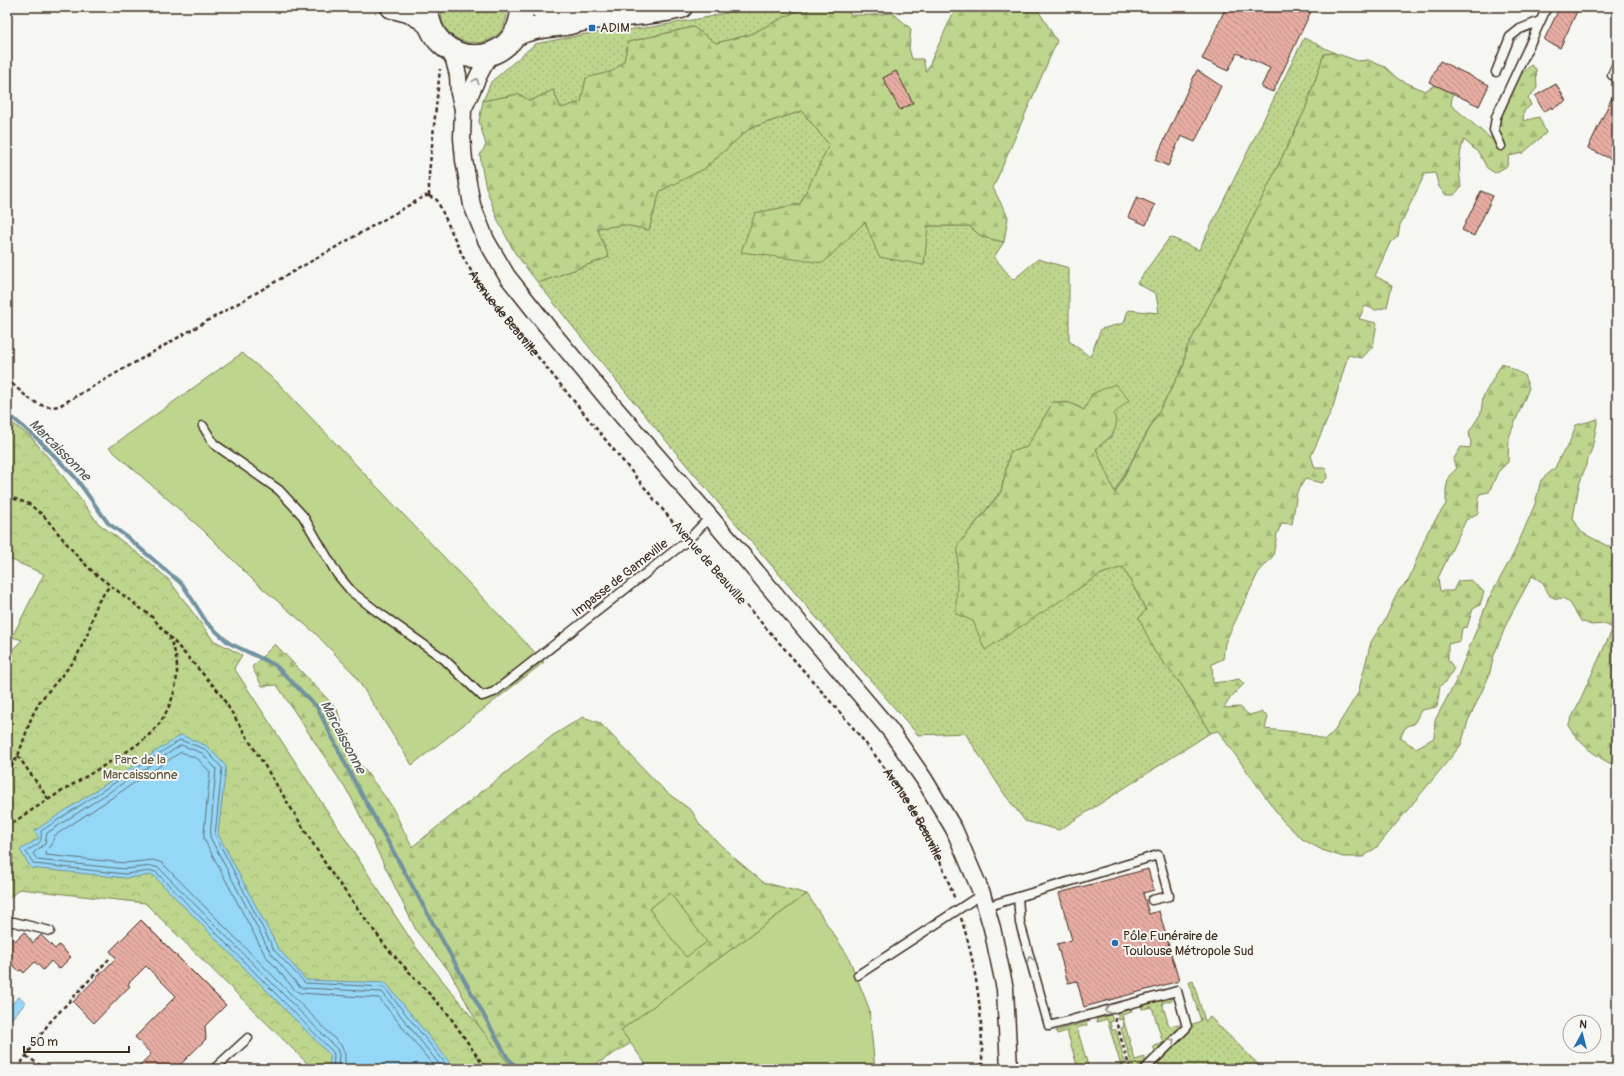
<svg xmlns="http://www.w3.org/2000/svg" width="1624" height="1076" viewBox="0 0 1624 1076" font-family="Pangolin,sans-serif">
<defs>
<pattern id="grass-dots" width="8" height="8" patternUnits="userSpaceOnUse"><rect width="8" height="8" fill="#bdd58c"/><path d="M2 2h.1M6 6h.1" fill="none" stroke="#a3b778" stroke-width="1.8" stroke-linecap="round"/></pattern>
<pattern id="forest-firs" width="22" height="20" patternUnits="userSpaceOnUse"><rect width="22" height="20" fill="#bdd58c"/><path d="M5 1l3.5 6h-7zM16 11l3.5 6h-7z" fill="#a3b778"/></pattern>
<pattern id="park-crowns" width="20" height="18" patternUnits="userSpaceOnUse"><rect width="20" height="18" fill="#bdd58c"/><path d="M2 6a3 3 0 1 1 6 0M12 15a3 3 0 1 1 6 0" fill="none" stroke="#a3b778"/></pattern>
<pattern id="building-back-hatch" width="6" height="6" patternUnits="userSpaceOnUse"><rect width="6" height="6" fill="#e7ada4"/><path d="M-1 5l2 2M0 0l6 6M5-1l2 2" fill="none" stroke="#bc8d85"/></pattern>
</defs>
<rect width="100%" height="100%" fill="#f6f6f2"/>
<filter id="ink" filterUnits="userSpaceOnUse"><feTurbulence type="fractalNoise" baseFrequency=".025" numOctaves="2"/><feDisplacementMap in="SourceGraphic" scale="8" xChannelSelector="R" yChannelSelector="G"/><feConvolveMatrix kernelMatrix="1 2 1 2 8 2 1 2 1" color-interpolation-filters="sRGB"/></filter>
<g filter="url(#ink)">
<g fill="url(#grass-dots)" stroke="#7c8055">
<path d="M442,7H507C511,58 434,51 442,7Z"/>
<polygon points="746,7 809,7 808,11 799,10 749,35 716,43 693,27 628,42 624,61 613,72 586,78 581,102 561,108 553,90 530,101 519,94 483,101 491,82 535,44 586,34 652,27 709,17"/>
<path d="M1304,38L1335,53L1324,54L1305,110L1218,289L1186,350L1184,365L1114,493L1096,449L1113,435L1114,414L1119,408L1084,410L1070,403L1053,402L1027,447L1010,452L1001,491L958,545L1101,574L1123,567L1146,610L1154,651L1181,684L1210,733L1059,830L1025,821L1005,795L965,733L918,735C789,586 660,438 538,283L609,257L597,228L625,225L649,230L660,191L704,169L750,128L802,111L829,145L800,204L755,213L823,263L865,221L924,264L927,226H969L982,237L1004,242L994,257L1013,280L1038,259L1069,268V341L1090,357L1101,329L1124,323L1128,310L1159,313L1156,294L1137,283L1170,237L1199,250Z"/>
<polygon points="1193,981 1205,1021 1210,1017 1263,1069 1149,1069 1191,1027 1190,1025 1201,1021 1189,982"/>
<polygon points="1172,997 1172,1000 1162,1003 1169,1026 1179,1024 1179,1028 1157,1052 1155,1051 1153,1046 1163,1043 1152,1007 1142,1009 1141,1006"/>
<polygon points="1131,1009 1132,1012 1122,1015 1135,1060 1145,1057 1145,1063 1140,1069 1133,1069 1121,1028 1124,1027 1122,1019 1119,1020 1117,1013"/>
<polygon points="1111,1015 1113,1021 1110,1022 1112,1030 1116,1030 1127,1069 1122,1069 1107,1019 1097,1022 1096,1019"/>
<polygon points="1086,1022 1087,1025 1077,1028 1089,1069 1078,1069 1067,1031 1057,1034 1056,1031"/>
</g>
<g fill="url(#forest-firs)" stroke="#7c8055">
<polygon points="809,7 845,7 851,15 870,15 893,13 911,29 909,48 912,59 923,59 926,72 956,7 1036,7 1057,41 993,188 1008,217 1004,242 982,237 969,226 928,226 924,265 879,257 865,222 823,263 741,252 755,213 800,204 829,145 802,111 750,128 704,169 660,191 649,230 625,225 597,228 609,257 538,283 515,253 499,223 486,188 482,169 480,155 486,145 479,121 483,101 519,94 530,101 553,90 561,108 581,102 586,78 613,71 624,61 628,42 693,27 716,43 749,35 799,10 808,11"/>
<path d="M1335,53L1358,61L1368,60L1385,67L1398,79L1425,91L1438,83L1453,91L1451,105L1490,138L1498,141L1502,136L1492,128C1502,103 1510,83 1531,65L1536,69L1537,88L1528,98L1531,105L1524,111L1523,121L1539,117L1546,133L1523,153L1509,156L1507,166L1495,173L1487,168L1479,153L1464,140C1458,155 1459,171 1461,187L1454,195H1446L1439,187L1435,173L1425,174L1400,225L1398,236L1389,245L1375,276L1392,285L1387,307L1376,310L1365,306L1359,319L1377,323L1373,346L1362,358L1348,355L1333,407L1311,456L1315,468H1326L1327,478L1322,483L1305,479L1297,492L1292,524L1282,523L1277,534L1273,556L1258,573L1225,643L1223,659L1212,664L1213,683L1229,681L1239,679L1244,684L1231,697L1224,708L1240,707L1249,715L1261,712L1268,717L1265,729L1304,733L1325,740L1335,730L1358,693L1371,642L1386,618L1398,591L1408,581L1428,531L1446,504V489L1449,476L1457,468L1453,460L1461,447L1470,448L1471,443L1469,432L1481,413L1483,397L1502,363L1524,375L1529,388L1509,437L1508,462L1498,472L1489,492L1479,494L1478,513L1466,520L1438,578L1440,591H1453L1458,581L1471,580L1484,592L1480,605L1473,609L1467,627L1462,628L1460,641L1448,644V660L1454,668L1447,681L1440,686L1437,707L1421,710L1414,724L1406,726L1400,738L1416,748L1434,738L1435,720L1456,681L1489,598L1514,553L1535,504L1541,480L1555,468L1561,455L1569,444L1576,425L1598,419L1592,448L1579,485L1573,518L1581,532L1617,551V767C1595,756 1583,747 1568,726L1613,628L1604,624L1591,625L1581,621L1570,603L1563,598L1557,599L1550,596L1542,582L1532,576L1508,620L1494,655L1489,676L1468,721L1461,745L1377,847L1363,857H1343L1322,850L1302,839L1283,821L1218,731L1210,733L1181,684L1154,651L1139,618L1146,610L1123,567L1101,574L985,650L973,621L956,614L958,545L1001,492L1010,452L1027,447L1053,402L1070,403L1084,410L1092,394L1115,384L1129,400L1114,414C1121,432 1108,438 1096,449L1115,493L1184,365L1186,350L1218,289L1305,110L1324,54Z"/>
<polygon points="275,644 337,709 349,749 391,805 412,847 552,736 583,717 600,723 665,791 692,811 700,825 732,856 763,882 807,894 621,1030 631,1043 588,1069 491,1069 494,1054 450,972 417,932 351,797 277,685 262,686 252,667"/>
</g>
<polygon fill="url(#park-crowns)" stroke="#7c8055" points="7,419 31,437 57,468 98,523 144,558 169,580 213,640 242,655 234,668 415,946 513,1069 313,1069 145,903 19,889 7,901 7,655 22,640 12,637 44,574 7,558"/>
<g fill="#bdd58c" stroke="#7c8055">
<polygon points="242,353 277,382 544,662 412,765 354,674 315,633 254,581 203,530 109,448"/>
<polygon points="670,893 707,942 686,957 649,909"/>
<polygon points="807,894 848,956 869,1008 875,1069 649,1069 621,1030"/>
</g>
<g fill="#95d7f7" stroke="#7192a0">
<polygon points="181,735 207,746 226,766 218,834 278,948 306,980 386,983 455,1069 329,1069 330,1055 153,875 126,878 31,868 20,850 39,838 34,831"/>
<polygon points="19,997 26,1003 10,1020 7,1017 7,1008"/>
</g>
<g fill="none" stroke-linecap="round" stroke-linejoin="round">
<g stroke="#5f6f75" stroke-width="1">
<path d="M333,1069L334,1055L333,1052L156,872L152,871L125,874L34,864L26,852C36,843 43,846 41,831L180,740L205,749L222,768L215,835L274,950L305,983L384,987L450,1069"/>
<polyline points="338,1069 339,1054 337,1049 159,868 152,866 125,869 37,860 33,853 45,844 47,833 181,745 202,753 216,769 210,837 270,952 299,986 303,988 382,992 443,1069"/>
<polyline points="345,1069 345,1054 341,1045 162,863 153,860 125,863 46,855 45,852 52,845 54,836 181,752 198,759 210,772 204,832 204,839 265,955 295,990 300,993 379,998 436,1069"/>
</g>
<polyline stroke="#7192a0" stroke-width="4" points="7,413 40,441 75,477 108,523 127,537 183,585 207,623 229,643 275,665 317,707 351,775 507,1057 518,1069"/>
</g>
<g fill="url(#building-back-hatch)" stroke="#3b2a1e">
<polygon points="1226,7 1313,7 1273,92 1261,87 1270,68 1237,53 1228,71 1202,59"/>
<polygon points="1560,7 1579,7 1560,48 1544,40"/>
<polygon points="1440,61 1489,85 1479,106 1429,82"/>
<polygon points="1197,70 1221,86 1195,142 1181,136 1168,166 1155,160"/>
<polygon points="896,71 913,103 900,110 883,78"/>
<polygon points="1556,84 1566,101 1552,109 1551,107 1544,112 1535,96"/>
<polygon points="1617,87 1617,162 1588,148"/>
<polygon points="1481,191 1493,196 1474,236 1462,230"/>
<polygon points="1137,197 1155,205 1146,225 1128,217"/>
<polygon points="1148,869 1154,890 1143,893 1149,914 1159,911 1179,981 1084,1007 1077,981 1068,983 1057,944 1072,940 1059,893"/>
<polygon points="141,920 226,1005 205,1026 206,1039 176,1069 136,1069 151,1054 135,1037 176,996 146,966 128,984 130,986 94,1023 73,1002 116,958 110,951"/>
<polygon points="24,932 33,943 41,935 55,949 59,945 71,957 59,969 51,961 43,970 35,962 24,973 21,970 19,971 13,965 7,970 7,944 13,938 15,941"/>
</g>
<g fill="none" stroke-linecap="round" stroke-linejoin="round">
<defs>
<g id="service">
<polyline points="1496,72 1510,37 1520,29 1540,21"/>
<polyline points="1612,75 1617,64"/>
<polyline points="1501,146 1494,130 1496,117 1547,7"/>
<polyline points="203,426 214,444 279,490 303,516 337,574 352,592 375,610 444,659 482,696 494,692 688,540 710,517"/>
<polyline points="1018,897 1158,855 1169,896 1152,900"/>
<polyline points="985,907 1018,897 1020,923 1049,1026 1177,991 1187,1027 1145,1069"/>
<polyline points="7,922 14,922 50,931"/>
<polyline points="858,975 982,894"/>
<polyline points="214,1069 248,1038"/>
</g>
<g id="minor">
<polyline points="449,50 454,60 458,75 459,93 463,109 462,138 464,160 472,205 486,240 507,276 546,325 616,409 710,517 890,730 924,779 954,829 982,894 992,928 1005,989 1009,1069"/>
<path d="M463,109C473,91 478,70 492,54"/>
</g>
<g id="secondary">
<path d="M392,7C407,10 419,14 430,25"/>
<path d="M427,7C428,72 521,73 522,7"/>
<polyline points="540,7 582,16"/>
<path d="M515,35C531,27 548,26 565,24C574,22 583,19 592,18C622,15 651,14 681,7"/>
</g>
</defs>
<use href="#service" stroke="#3b2a1e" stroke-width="11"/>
<use href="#minor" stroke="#3b2a1e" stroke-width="19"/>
<use href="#secondary" stroke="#3b2a1e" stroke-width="25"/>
<g stroke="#3b2a1e" stroke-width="2.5" stroke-dasharray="4 3" stroke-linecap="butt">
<path id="s1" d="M429,196L437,200L465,261L483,290L681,532"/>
<polyline points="429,196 429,174 440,69"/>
<path d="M7,379C22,392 37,411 59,406L418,200L425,196H429"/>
<polyline points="7,496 29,504 44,516 77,556 94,573 152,617 219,692 330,871 387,948 448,1014 486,1069"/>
<path id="s2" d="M695,548C736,594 777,640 817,686C833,705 851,724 866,744C903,789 937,845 955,900"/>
<polyline points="18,756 49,800"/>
<polyline points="7,773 18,756 32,716 40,701 75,660 88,633 96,605 110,585"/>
<path d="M7,827C38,805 72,785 105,765C121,755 139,745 152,732C174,710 186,666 169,639"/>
<path d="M961,918C977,967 983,1018 982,1069"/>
<polyline points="1115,1018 1130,1069"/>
<polyline points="26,1056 46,1069"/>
<polyline points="17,1069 49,1023 109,959"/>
</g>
<use href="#service" stroke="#f6f6f2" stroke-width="8"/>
<use href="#minor" stroke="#f6f6f2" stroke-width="16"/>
<use href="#secondary" stroke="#f6f6f2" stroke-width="22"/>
</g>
<defs><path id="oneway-chevron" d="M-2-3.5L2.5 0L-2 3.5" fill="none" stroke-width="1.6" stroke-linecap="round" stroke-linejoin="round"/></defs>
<g stroke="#989088">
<use href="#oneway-chevron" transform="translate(476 81) rotate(-69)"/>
<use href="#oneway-chevron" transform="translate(1030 959) rotate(-106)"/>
<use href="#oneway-chevron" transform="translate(1107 1010) rotate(164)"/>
<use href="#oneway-chevron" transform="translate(1172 1041) rotate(-45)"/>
</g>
</g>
<g fill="#1f6fb2" stroke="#f6f6f2" stroke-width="1.5">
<rect x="588" y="24" width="8" height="8" rx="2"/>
<circle cx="1115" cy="943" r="4"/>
</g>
<g text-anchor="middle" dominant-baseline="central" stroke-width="4" stroke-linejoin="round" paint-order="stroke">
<g font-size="13" fill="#3b2a1e" stroke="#f6f6f2" text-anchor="start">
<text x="600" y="28">ADIM</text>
<text x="1123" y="936">Pôle Funéraire de<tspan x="1123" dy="15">Toulouse Métropole Sud</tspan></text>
</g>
<g font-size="13" fill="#3b2a1e" stroke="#f6f6f2">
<text stroke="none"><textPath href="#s1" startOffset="141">Avenue de Beauville</textPath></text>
<text transform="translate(709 563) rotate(49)">Avenue de Beauville</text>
<text transform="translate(620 578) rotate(-38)">Impasse de Gameville</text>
<text stroke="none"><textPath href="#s2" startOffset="345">Avenue de Beauville</textPath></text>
</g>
<g font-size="13" fill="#5c553a" stroke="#f6f6f2">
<text x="140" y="760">Parc de la<tspan x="140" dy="15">Marcaissonne</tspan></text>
</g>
<g font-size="14" font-style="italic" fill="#525554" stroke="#f6f6f2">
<text transform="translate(60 450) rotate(45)">Marcaissonne</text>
<text transform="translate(343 737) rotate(62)">Marcaissonne</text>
</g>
</g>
<rect width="1624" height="1076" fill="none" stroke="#f6f6f2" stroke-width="24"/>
<rect x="12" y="12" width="1600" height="1052" fill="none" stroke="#3b2a1e" stroke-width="1.5" filter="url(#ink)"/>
<g transform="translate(1582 1034) rotate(7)"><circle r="19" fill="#f6f6f2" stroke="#aba49d"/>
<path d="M0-3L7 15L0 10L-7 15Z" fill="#1f6fb2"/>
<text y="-6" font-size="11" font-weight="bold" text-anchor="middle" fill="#3b2a1e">N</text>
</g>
<path d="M24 1046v6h105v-6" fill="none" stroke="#3b2a1e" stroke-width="2"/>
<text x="30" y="1046" font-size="12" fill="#3b2a1e" stroke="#f6f6f2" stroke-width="3" paint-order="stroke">50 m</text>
</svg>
